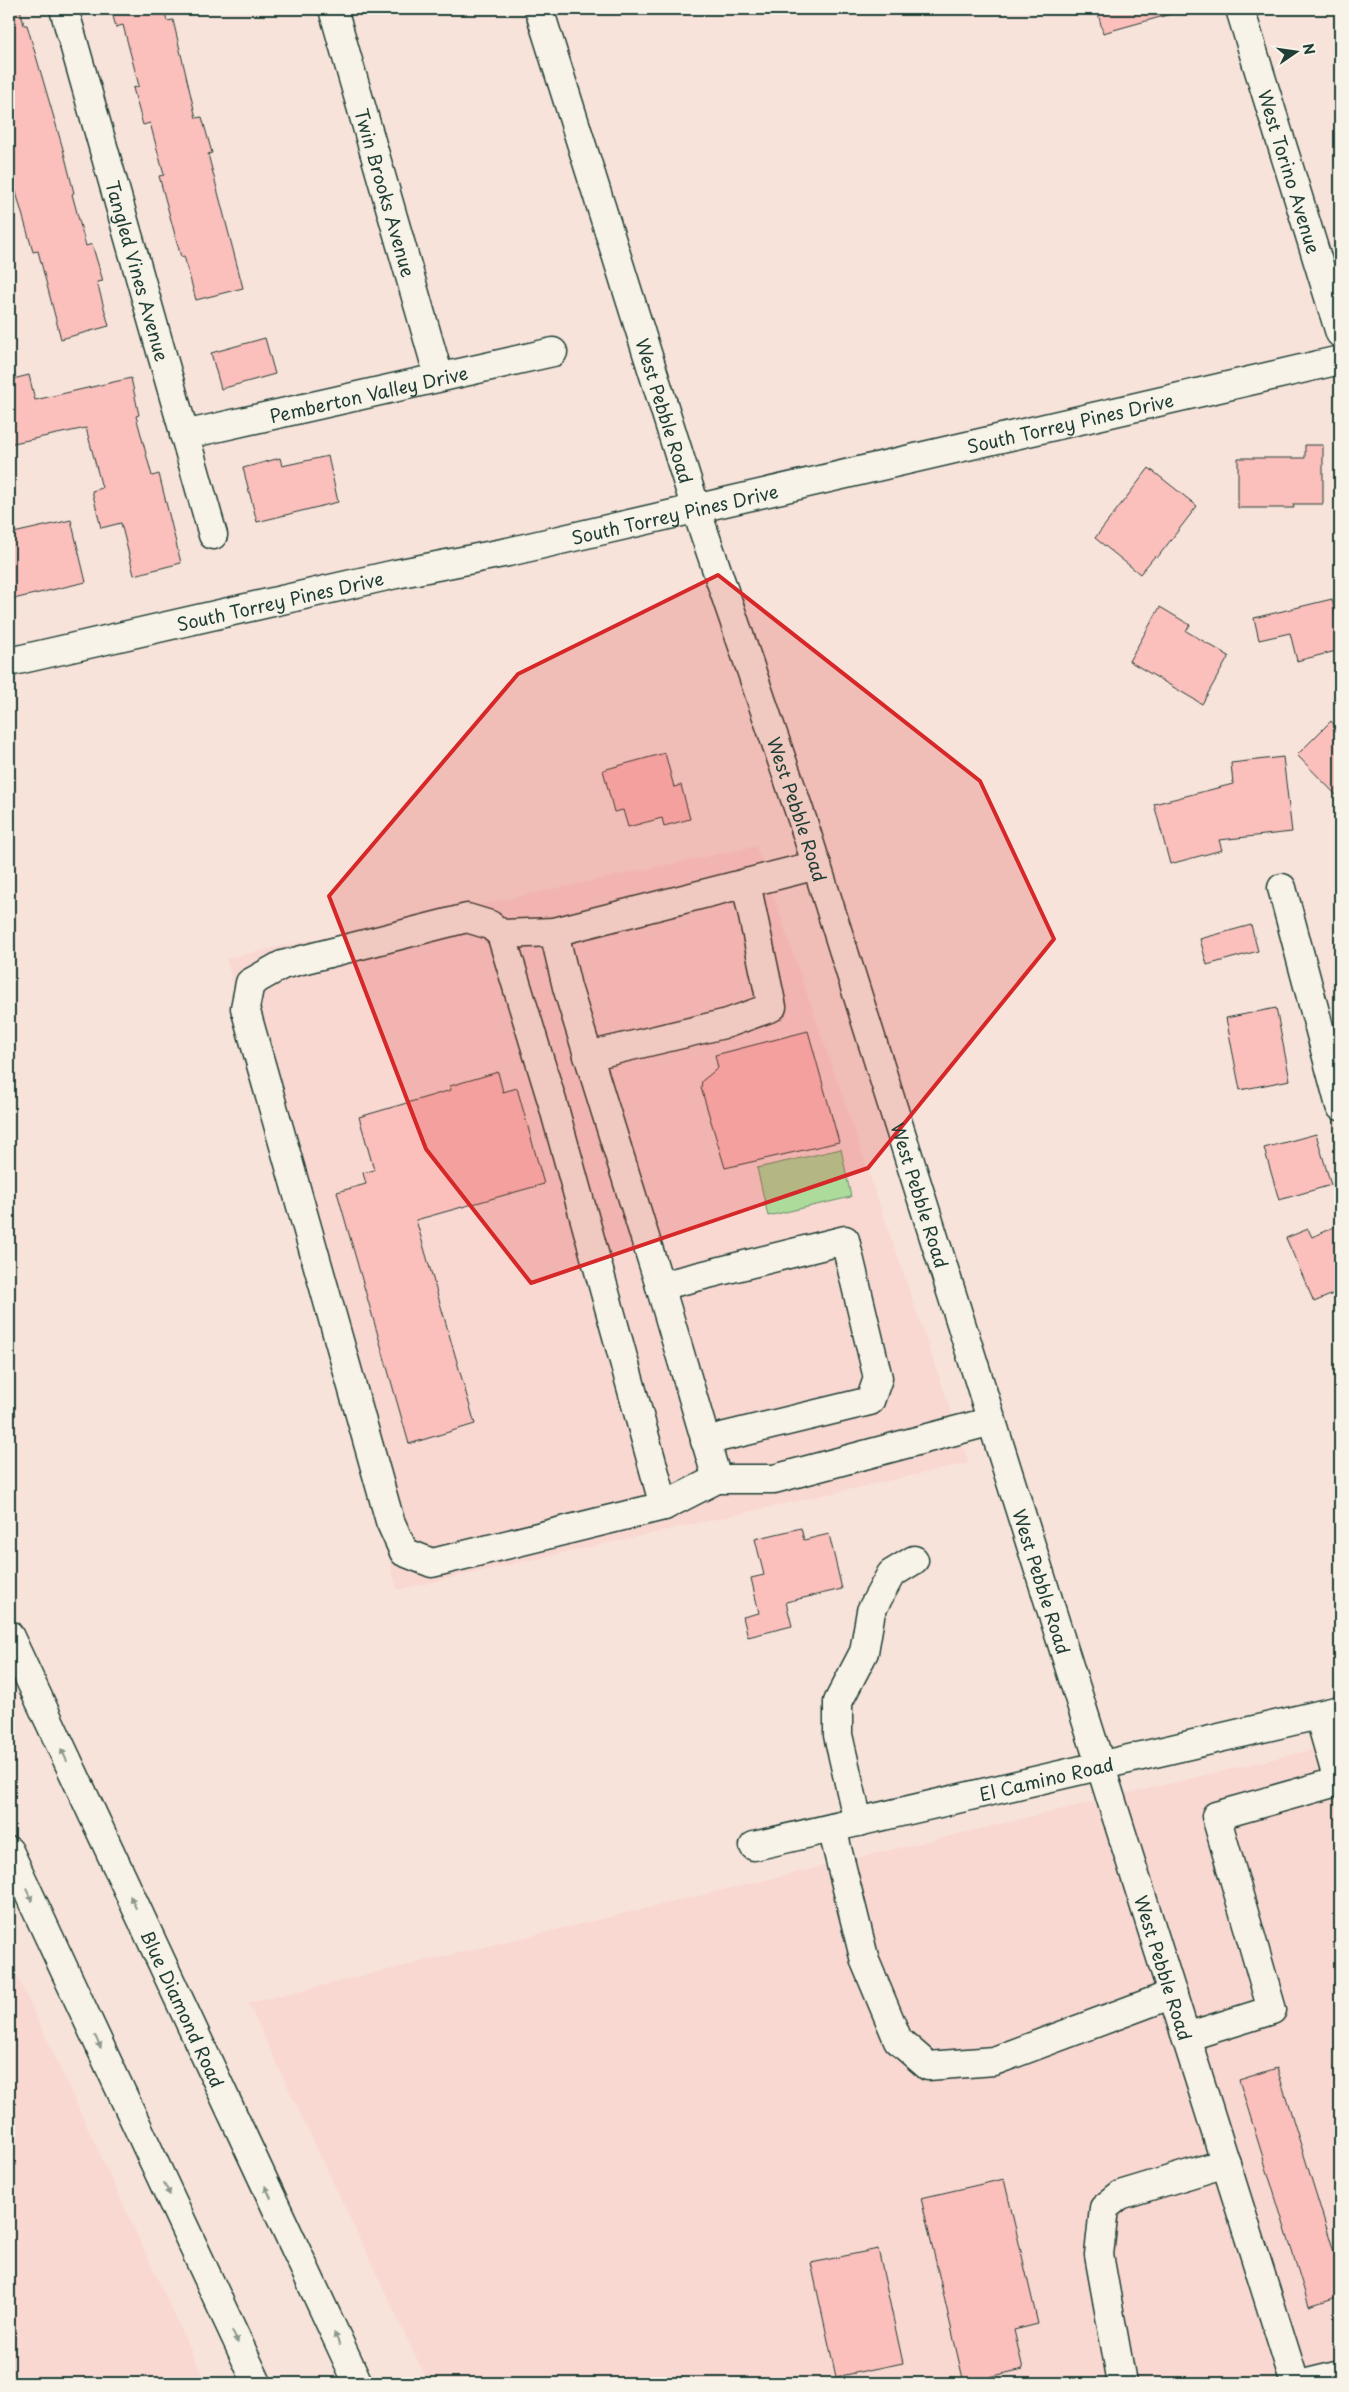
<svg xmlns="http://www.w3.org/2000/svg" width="1349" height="2392" viewBox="0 0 1349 2392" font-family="'Playpen Sans',sans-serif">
<rect width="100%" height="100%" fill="#f8e3db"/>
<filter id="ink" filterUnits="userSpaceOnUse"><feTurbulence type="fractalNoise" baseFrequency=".02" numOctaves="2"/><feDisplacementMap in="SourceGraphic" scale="10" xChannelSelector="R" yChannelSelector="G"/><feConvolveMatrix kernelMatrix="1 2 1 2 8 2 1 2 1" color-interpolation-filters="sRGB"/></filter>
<g filter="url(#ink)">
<g fill="#f9d8d2">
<polygon points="756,846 969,1463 397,1590 226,958"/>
<polygon points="1340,1743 1340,2383 428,2383 248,2003"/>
<polygon points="9,1958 206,2383 9,2383"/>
</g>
<polygon fill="#acdb9b" stroke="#668c68" points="841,1149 851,1197 768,1216 757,1168"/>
<g fill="#fbbfbc" stroke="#1f3d34">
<polygon points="9,9 20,9 24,25 27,25 63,149 74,193 72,194 86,246 92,244 103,281 97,282 109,326 61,339 38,251 33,252 10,171 14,171 9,152"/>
<polygon points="111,9 164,9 167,21 173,20 196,118 202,117 212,153 208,154 243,288 196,300 184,256 181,257 159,176 164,175 150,123 143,125 133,88 139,86 123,25 116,27"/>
<polygon points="1097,9 1170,9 1171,14 1103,33"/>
<polygon points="265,338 275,374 221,389 211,353"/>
<polygon points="29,375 35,400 131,378 139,415 136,416 152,476 159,474 181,563 134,575 121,523 101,528 92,491 102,488 86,428 9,444 9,380"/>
<polygon points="1305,445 1323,445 1323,504 1293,504 1294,508 1238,508 1238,458 1305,458"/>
<polygon points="328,456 338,502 257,522 243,468 280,458 282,466"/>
<polygon points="1149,468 1197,506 1157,558 1155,556 1140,574 1095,538"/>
<polygon points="71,520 86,582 9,600 9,534"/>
<polygon points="1332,599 1340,633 1340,650 1297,661 1290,633 1259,640 1254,618"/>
<polygon points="1160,607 1190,625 1186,631 1229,656 1202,704 1129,661"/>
<polygon points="1331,721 1340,731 1340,799 1297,755"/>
<polygon points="665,753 674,787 681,785 690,819 664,826 662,818 628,827 623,810 614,812 603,770"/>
<polygon points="1283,757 1292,832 1219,840 1222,850 1170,864 1154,804 1233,784 1231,763"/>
<polygon points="1251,925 1258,951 1207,965 1200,939"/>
<polygon points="1276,1008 1290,1080 1240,1090 1226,1018"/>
<polygon points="808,1031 839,1142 725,1168 701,1088 702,1081 718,1068 715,1055"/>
<polygon points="498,1072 503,1092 517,1088 544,1184 416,1220 475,1424 409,1444 337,1192 366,1184 363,1173 374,1170 359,1117 451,1090 450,1086"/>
<polygon points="1316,1134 1331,1185 1279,1200 1264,1148"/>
<polygon points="1340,1224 1340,1291 1314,1302 1286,1238 1308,1229 1312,1237"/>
<polygon points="801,1528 804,1540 829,1534 842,1589 786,1602 792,1626 748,1637 743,1617 759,1613 751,1578 764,1575 755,1539"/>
<polygon points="1277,2068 1340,2271 1340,2296 1309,2306 1239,2080"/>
<polygon points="1004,2179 1038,2324 1014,2330 1023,2369 964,2383 921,2198"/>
<polygon points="878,2249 903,2363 836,2377 811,2263"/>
</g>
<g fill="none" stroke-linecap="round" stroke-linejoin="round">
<defs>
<g id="minor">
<path id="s1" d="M64,9L213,535"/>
<path id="s2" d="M333,9L439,377"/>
<path id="s3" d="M539,9L696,509L803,822L1295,2383"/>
<path id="s4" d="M1240,9L1340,333"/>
<path id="s5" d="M184,435L553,352"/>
<path id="s6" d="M9,662L396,574L508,552L1340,360"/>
<polyline points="817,865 554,932 567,987 660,1286 717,1479 774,1479 992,1421"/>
<polyline points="1282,888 1340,1106"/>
<polyline points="554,932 501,934 490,925 467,918 282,965 250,983 245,1008 390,1521 404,1552 432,1563 664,1506 717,1479"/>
<polyline points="501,934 552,1101 664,1506"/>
<polyline points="588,1056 728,1023 772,1007 746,883"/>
<polyline points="660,1286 845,1240 878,1378 870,1401 705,1441"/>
<polyline points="1319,1715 1338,1781"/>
<polyline points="858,1822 838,1735 838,1702 864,1652 871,1611 891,1574 914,1560"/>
<polyline points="832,1828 865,1961 898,2040 928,2066 994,2061 1173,1994"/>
<path id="s7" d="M754,1846L1340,1710"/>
<polyline points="1186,2037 1272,2010 1216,1816 1340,1781"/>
<polyline points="1122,2383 1099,2255 1104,2208 1120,2195 1226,2163"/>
<polyline points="1307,2383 1340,2375"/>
</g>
<g id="highway">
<path id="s8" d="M9,1635L358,2383"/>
<polyline points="9,1851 257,2383"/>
</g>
</defs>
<use href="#minor" stroke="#1f3d34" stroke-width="31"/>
<use href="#highway" stroke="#1f3d34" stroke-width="31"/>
<use href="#minor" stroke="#f7f3e8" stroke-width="28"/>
<use href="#highway" stroke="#f7f3e8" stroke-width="28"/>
</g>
<defs><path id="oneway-solid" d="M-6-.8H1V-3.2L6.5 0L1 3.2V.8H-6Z" transform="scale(1.25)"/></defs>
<g fill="#8b988e">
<use href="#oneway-solid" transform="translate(64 1755) rotate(-115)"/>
<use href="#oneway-solid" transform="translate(29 1895) rotate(65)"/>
<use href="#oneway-solid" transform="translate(133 1902) rotate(-115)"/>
<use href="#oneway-solid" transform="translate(98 2042) rotate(65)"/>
<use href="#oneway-solid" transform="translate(167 2189) rotate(65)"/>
<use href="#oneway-solid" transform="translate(268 2192) rotate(-115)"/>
<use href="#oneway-solid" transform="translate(235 2337) rotate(65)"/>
<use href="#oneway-solid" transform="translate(337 2339) rotate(-115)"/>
</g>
</g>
<path fill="#d62828" fill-opacity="0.2" stroke="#d62828" stroke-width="4" stroke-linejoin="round" d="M718,575L980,781L1054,939L868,1168L531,1283L426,1149L329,896L518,674Z"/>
<g text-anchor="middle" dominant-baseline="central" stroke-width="5" stroke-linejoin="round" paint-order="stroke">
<g font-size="18" fill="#1f3d34" stroke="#f7f3e8">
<text stroke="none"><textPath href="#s4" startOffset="170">West Torino Avenue</textPath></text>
<text stroke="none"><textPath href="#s2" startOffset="191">Twin Brooks Avenue</textPath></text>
<text stroke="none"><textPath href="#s1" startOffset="272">Tangled Vines Avenue</textPath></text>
<text stroke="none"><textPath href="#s5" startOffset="189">Pemberton Valley Drive</textPath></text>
<text stroke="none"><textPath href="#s3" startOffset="421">West Pebble Road</textPath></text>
<text stroke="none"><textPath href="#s6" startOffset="1088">South Torrey Pines Drive</textPath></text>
<text stroke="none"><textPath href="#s6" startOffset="682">South Torrey Pines Drive</textPath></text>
<text stroke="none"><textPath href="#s6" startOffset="278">South Torrey Pines Drive</textPath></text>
<text stroke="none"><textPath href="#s3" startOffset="841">West Pebble Road</textPath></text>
<text stroke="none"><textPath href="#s3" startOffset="1246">West Pebble Road</textPath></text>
<text stroke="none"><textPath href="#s3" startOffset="1651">West Pebble Road</textPath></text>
<text stroke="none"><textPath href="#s7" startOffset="300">El Camino Road</textPath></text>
<text stroke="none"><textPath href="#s3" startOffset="2056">West Pebble Road</textPath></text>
<text stroke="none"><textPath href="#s8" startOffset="412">Blue Diamond Road</textPath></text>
</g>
</g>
<rect width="1349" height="2392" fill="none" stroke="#f7f3e8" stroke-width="30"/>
<rect x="15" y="15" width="1319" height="2362" fill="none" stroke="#1f3d34" stroke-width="2" filter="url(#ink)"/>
<g transform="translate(1296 52) rotate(77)" stroke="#f7f3e8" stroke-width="4" paint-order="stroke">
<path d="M0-4L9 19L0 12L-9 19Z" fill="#1f3d34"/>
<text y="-8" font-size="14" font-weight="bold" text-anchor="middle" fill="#1f3d34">N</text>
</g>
</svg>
